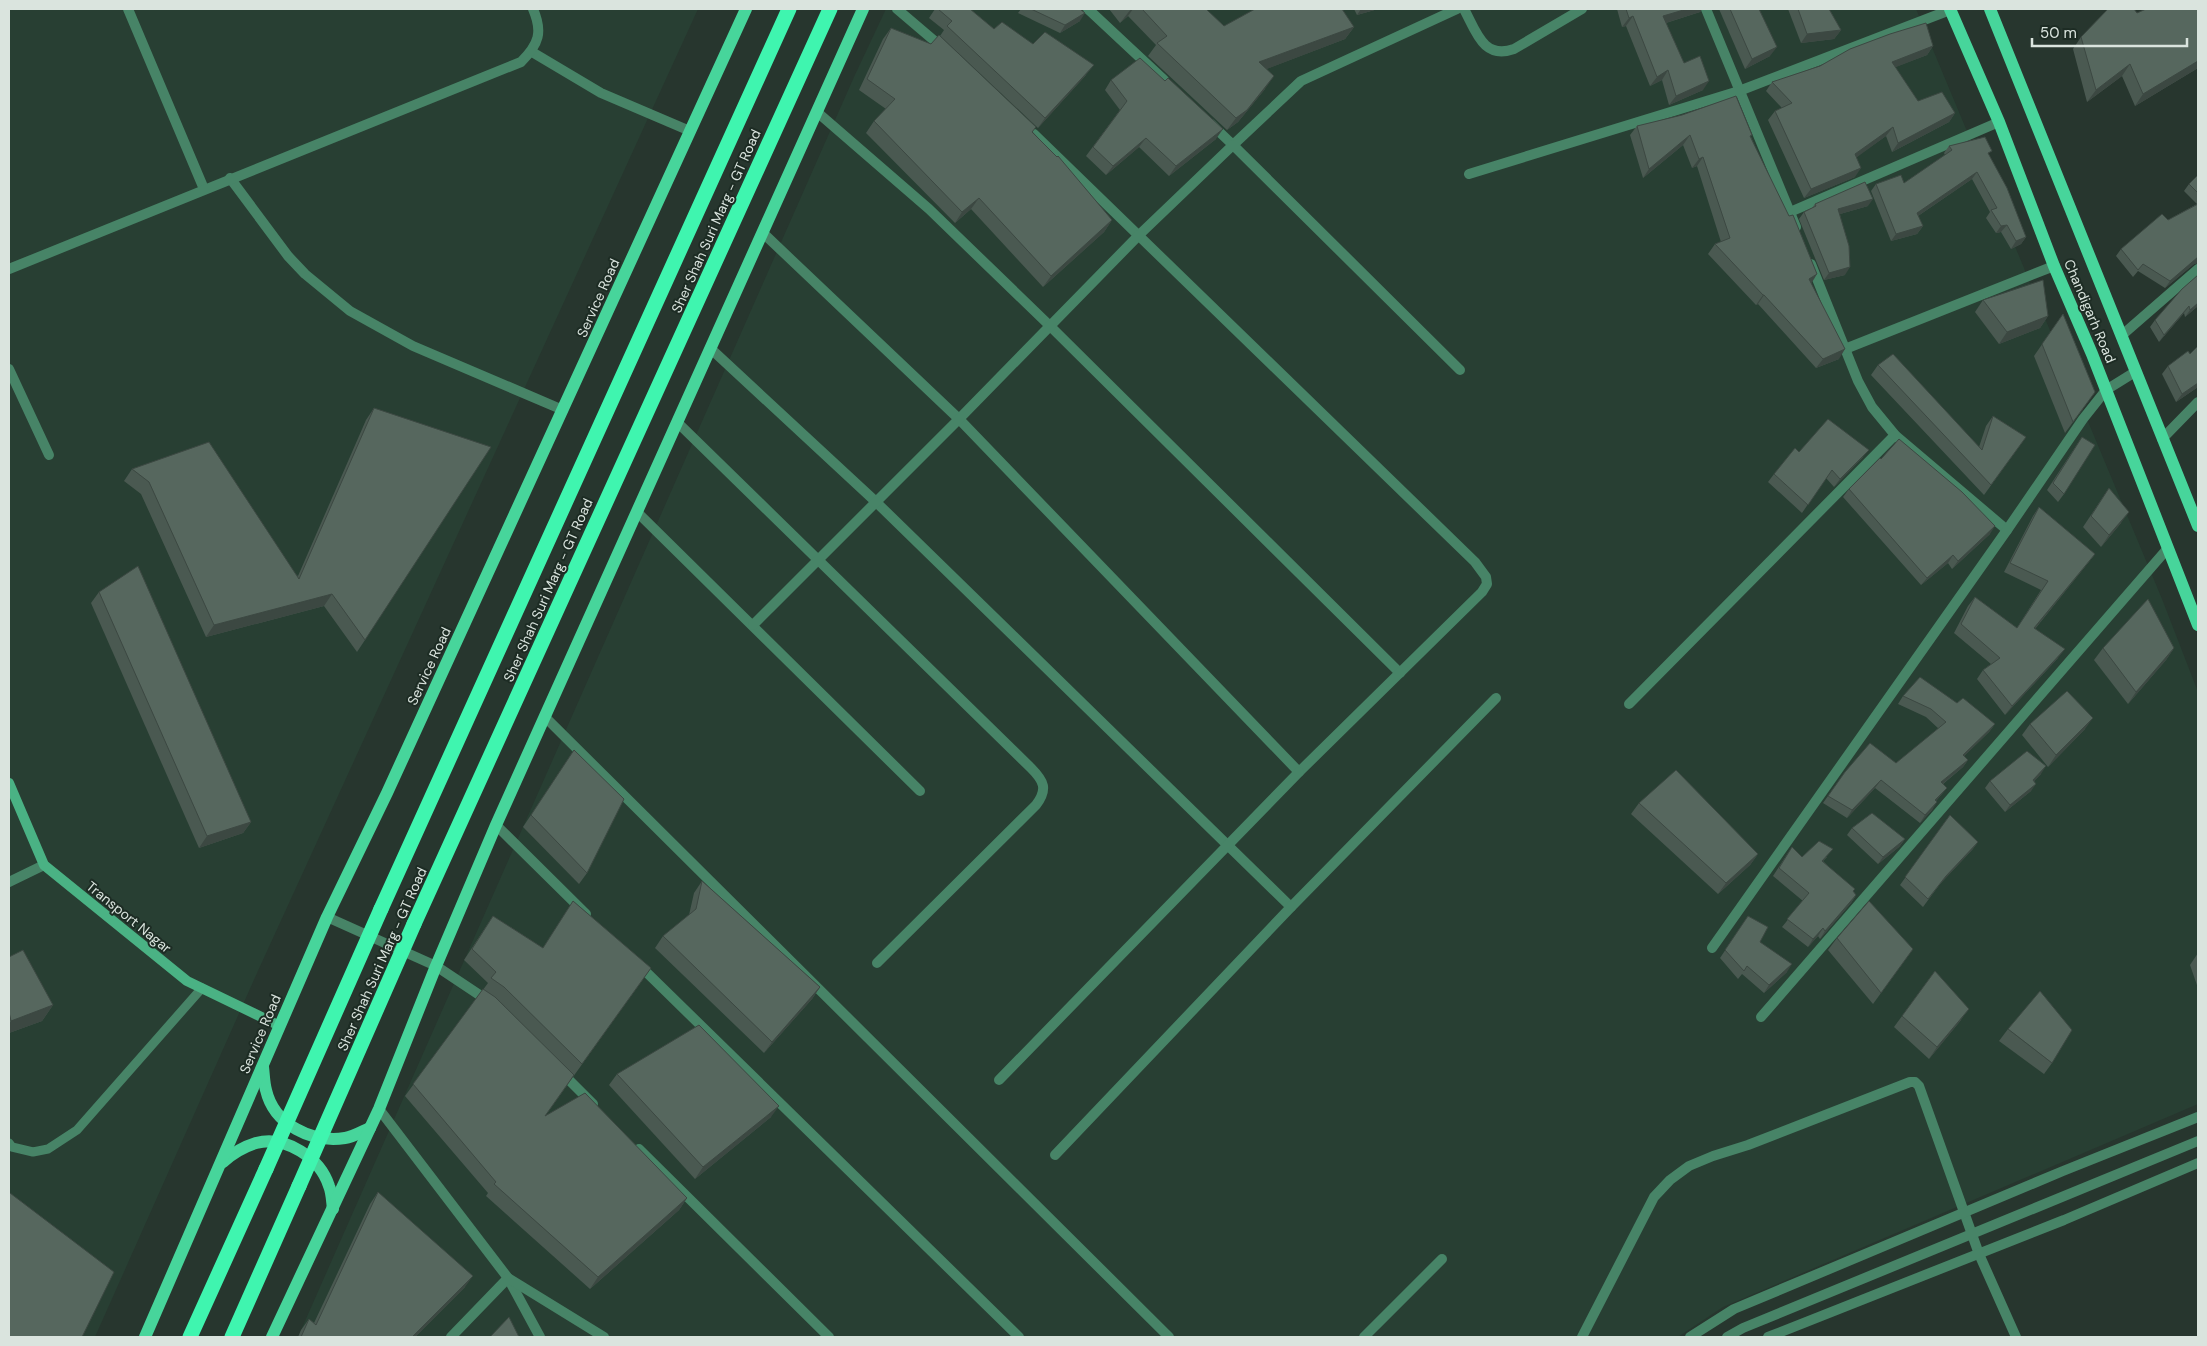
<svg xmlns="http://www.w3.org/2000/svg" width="2207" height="1346" viewBox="0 0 2207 1346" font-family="'DM Sans',sans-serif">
<rect width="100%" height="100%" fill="#27362e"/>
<g fill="#283f33">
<polygon points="9,9 698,9 257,973 95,1337 9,1337"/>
<polygon points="886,9 1916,9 2162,599 2198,692 2198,1104 1723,1307 1678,1337 298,1337 854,77"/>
</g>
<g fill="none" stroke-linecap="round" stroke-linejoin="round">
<polyline stroke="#478467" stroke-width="9" points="9,1143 12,1147 33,1152 48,1149 77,1130 202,988"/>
<g stroke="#478467" stroke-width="10">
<polyline points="128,9 204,189"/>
<polyline points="897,9 944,49"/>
<polyline points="1088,9 1164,80"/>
<path d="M1464,9C1476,31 1483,60 1514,49L1582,9"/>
<polyline points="1706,9 1796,227"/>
<polyline points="532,52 601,93 690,131"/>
<polyline points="817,112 929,209 1049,325 1400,673"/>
<polyline points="1211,124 1233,145 1301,81 1457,9"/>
<polyline points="1469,174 1739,91 1950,10"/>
<polyline points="230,178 288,256 305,274 350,311 413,346 563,410"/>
<polyline points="1790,212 1999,122"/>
<polyline points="763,233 959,419 1299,772 1482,592 1487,584 1486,577 1475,562 1034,134"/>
<polyline points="1811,264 1858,381 1872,407 1895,435 2007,530"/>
<path d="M9,269L521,62C539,44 543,32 533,9"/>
<polyline points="2121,336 2198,269"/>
<polyline points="710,348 875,501 1291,907"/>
<polyline points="1845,349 2054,266"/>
<polyline points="9,369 49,455"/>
<path d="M677,422L1031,768C1044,781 1048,789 1036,805L877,963"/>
<polyline points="2162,439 2198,402"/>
<polyline points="637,512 920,791"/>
<polyline points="753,625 959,419 1139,235 1233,145 1460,370"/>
<polyline points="1629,704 1895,435"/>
<polyline points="545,717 1169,1337"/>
<polyline points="496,825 586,914"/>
<polyline points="9,882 44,865"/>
<polyline points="327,917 436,966 490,1002"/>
<polyline points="1712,948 2007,530 2083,419 2106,390 2135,372"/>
<polyline points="638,964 1019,1337"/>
<polyline points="1761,1017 2168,548"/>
<polyline points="561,1072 593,1104"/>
<polyline points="999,1080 1299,772"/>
<polyline points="379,1109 508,1278 540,1337"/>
<polyline points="639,1149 829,1337"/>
<polyline points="1055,1155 1291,907 1496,698"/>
<polyline points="451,1337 508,1278 604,1337"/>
<polyline points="1364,1337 1442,1259"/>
<polyline points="1582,1337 1654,1197 1670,1180 1689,1166 1713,1156 1748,1145 1910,1082 1915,1082 1919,1086 1979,1254 2016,1337"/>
<polyline points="1690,1337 1734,1309 2063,1171 2198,1117"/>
<polyline points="1727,1337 1743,1328 2198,1141"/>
<polyline points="1768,1337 2064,1220 2198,1163"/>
</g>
<polyline stroke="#4ab284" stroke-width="10" points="9,783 44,865 187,981 280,1026"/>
<g stroke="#47d59b" stroke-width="12">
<polyline points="1950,9 1999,122 2054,266 2092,354 2198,625"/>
<polyline points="1990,9 2198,526"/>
<path d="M263,1067C264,1075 264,1083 266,1090C274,1125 312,1143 345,1138C353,1137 363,1131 370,1128"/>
<path d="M223,1162C233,1153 243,1147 256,1143C286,1135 320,1158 329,1186C332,1193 332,1202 333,1209"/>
<polyline points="145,1337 327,917 387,793 746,9"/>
<polyline points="272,1337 379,1109 436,966 496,825 863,9"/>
</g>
<g stroke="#3ff5af" stroke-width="15">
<polyline points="381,909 789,9"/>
<polyline points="414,924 830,9"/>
<polyline points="190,1337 266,1169"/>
<polyline points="232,1337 299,1186"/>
</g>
<g stroke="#3ff5af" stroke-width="15">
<polyline points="266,1169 381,909"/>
<polyline points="299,1186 414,924"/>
</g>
</g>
<g fill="#4a5951">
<polygon points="935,9 970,9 994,29 1033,44 1086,75 1038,128 940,36 944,30 929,18"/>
<polygon points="1021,9 1080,9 1080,21 1060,33 1018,13"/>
<polygon points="1109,9 1206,9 1224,26 1354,27 1345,39 1266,69 1265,89 1238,122 1227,130 1148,56 1156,45 1128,16 1120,23"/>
<polygon points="1354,9 1378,9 1357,15"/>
<polygon points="1617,9 1702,9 1700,12 1666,23 1684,63 1703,90 1669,105 1662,80 1650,86 1626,26 1622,27"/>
<polygon points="1719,9 1759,9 1770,56 1745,69"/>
<polygon points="1788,9 1829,9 1841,30 1834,39 1801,43"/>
<polygon points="2137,13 2198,68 2135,106 2122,76 2087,102 2073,49 2081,37"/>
<polygon points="891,28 1033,132 1112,220 1104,232 1043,287 971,209 955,223 866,133 874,121 886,109 859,90 883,39"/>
<polygon points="1933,46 1927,55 1895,67 1918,101 1955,113 1949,122 1892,152 1886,136 1856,157 1855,177 1804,198 1768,120 1775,111 1782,108 1766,91 1772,82"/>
<polygon points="1111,80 1216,139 1169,176 1139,147 1106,175 1086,156 1120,110 1105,90"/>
<polygon points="1637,126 1751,137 1811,284 1839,359 1816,368 1758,304 1756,305 1708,254 1715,244 1721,242 1697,166 1692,168 1683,145 1643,178 1630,135"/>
<polygon points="1949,146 1989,155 2026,237 2021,244 2011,249 2001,232 1996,233 1986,218 1990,212 1972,179 1918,216 1923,226 1917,234 1891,241 1871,191 1876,184 1904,183 1945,155 1944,153"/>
<polygon points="2198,175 2198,263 2194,264 2165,288 2138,271 2133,277 2116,256 2121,249 2168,220 2197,204 2184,191 2189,184"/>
<polygon points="1815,204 1868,206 1840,214 1845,275 1824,280 1799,219 1804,212 1812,208"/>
<polygon points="2198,275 2198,306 2185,317 2184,313 2159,342 2150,327 2155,320"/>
<polygon points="1983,300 2048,316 2040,328 1999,344 1975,312"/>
<polygon points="2063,314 2095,392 2065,433 2034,356"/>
<polygon points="2198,346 2198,387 2176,402 2162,374 2168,366 2190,354"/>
<polygon points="1878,365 1979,447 1986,426 1993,416 2026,437 1984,495 1871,375"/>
<polygon points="374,408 365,640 357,652 324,606 206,637 141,494 124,481 132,469 298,576 366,420"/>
<polygon points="2082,437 2064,494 2058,502 2047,490"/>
<polygon points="1799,452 1863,457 1834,487 1826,478 1802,513 1768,482 1774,474"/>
<polygon points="2109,488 2121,523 2101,547 2083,527"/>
<polygon points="1849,489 1990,534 1952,569 1948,563 1921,585 1843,497"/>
<polygon points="2039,507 2095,554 2088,563 2035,629 2058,658 2005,715 1977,679 1983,670 1991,664 1954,633 1968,606 1975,597 2017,628 2041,590 2004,572 2033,516"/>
<polygon points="99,592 251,822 243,833 199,848 91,603"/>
<polygon points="2103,648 2174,648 2166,660 2128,704 2094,660"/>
<polygon points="1903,696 1957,703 1995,724 1989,732 1964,756 1968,760 1963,767 1943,784 1947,788 1941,795 1936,801 1932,810 1920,823 1875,788 1847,818 1823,803 1845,772 1896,763 1939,729 1926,717 1898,704"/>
<polygon points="2030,724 2085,729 2048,767 2022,735"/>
<polygon points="574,750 587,873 579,884 523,827"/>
<polygon points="2041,774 2034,781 2031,791 2005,812 1985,788 1990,781"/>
<polygon points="1639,803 1758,854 1750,865 1718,894 1631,814"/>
<polygon points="1950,815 1978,842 1972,850 1940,884 1923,907 1900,885"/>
<polygon points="1852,828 1905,839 1899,847 1878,864 1847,835"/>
<polygon points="1792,847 1802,857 1827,857 1823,861 1856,895 1851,903 1820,939 1818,936 1808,947 1782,927 1803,901 1773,876"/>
<polygon points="702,881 820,987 812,999 764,1053 655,948 663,936 689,915 694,893"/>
<polygon points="573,901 651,968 545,1116 687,1198 679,1210 590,1289 486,1196 488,1193 405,1096 488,983 464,960 493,916 543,948"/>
<polygon points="1748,916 1760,942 1787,972 1764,993 1742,974 1738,979 1720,958"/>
<polygon points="1837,938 1913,949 1873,1004 1828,950"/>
<polygon points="2198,953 2198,988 2190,965"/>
<polygon points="9,957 53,1005 42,1021 9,1033"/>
<polygon points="1935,971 1961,1020 1929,1059 1894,1027"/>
<polygon points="2008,1029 2052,1063 2044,1074 1999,1041"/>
<polygon points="617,1074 771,1117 695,1179 609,1085"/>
<polygon points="378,1192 465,1287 415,1337 298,1337 301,1330 309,1319 314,1323 370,1204"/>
</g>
<g fill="#3c4842">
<polygon points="1131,9 1133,9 1128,16 1120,23"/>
<polygon points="1361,9 1378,9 1357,15"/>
<polygon points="1687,9 1702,9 1700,12 1656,26 1663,16"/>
<polygon points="1085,13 1080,21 1060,33 1065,25"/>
<polygon points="1633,16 1626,26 1622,27 1629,18"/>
<polygon points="1354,27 1345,39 1251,75 1259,62"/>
<polygon points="1841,30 1834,39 1801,43 1807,34"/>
<polygon points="1933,46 1927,55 1886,71 1892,62"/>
<polygon points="1777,47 1770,56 1745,69 1752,59"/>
<polygon points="2198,61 2198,68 2135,106 2143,94"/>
<polygon points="2130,64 2122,76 2087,102 2096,90"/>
<polygon points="1094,65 1086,75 1038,128 1045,118"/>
<polygon points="1668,70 1662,80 1650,86 1657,77"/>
<polygon points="1274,76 1265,89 1238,122 1227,130 1236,118"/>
<polygon points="1709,81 1703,90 1669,105 1676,96"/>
<polygon points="1955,113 1949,122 1892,152 1898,143"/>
<polygon points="1893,127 1886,136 1849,163 1855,154"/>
<polygon points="1223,129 1216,139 1169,176 1176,166"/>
<polygon points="1690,135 1683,145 1643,178 1649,169"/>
<polygon points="1146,138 1139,147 1106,175 1113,166"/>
<polygon points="1703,157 1697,166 1692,168 1699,159"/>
<polygon points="1861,168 1855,177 1804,198 1811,189"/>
<polygon points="1977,172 1972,179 1912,220 1917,213"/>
<polygon points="979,198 971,209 955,223 962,212"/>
<polygon points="1873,199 1868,206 1833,216 1838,209"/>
<polygon points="1112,220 1104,232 1043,287 1051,276"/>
<polygon points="2007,225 2001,232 1996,233 2001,226"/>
<polygon points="1923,226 1917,234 1891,241 1896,234"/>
<polygon points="2026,237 2021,244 2011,249 2016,241"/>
<polygon points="2198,257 2198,263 2194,264 2165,288 2170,281"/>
<polygon points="1850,267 1845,275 1824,280 1829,273"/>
<polygon points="1817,274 1811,284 1809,279"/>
<polygon points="1763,295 1764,295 1758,304 1756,305"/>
<polygon points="2198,303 2198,306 2185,317 2190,310"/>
<polygon points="2189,306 2184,313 2159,342 2164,335"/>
<polygon points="2048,316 2040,328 1999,344 2007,332"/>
<polygon points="1845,349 1839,359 1816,368 1823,359"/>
<polygon points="2198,383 2198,387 2176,402 2182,394"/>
<polygon points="1869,450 1863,457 1834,487 1840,479"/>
<polygon points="2129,512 2121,523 2101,547 2109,535"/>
<polygon points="1995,526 1990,534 1952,569 1958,561"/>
<polygon points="2095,554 2088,563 2028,637 2034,628"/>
<polygon points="1953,555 1948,563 1921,585 1927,578"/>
<polygon points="332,594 324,606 206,637 214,625"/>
<polygon points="2174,648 2166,660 2128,704 2136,692"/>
<polygon points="2065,649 2058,658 2005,715 2012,706"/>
<polygon points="2093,718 2085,729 2048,767 2056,755"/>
<polygon points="1995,724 1989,732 1957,763 1963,755"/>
<polygon points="1968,760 1963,767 1935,790 1941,782"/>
<polygon points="2046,766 2041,774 2028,788 2033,780"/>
<polygon points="1881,780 1875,788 1847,818 1852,810"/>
<polygon points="2036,784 2031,791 2005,812 2010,805"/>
<polygon points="1947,788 1941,795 1930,808 1935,800"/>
<polygon points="1937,802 1932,810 1920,823 1925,815"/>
<polygon points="251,822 243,833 199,848 207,836"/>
<polygon points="1905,839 1899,847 1878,864 1883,857"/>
<polygon points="1978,842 1972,850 1940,884 1923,907 1946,876"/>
<polygon points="1758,854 1750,865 1718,894 1726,883"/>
<polygon points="1856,895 1851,903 1820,939 1825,931"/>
<polygon points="1823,928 1818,936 1808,947 1813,939"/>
<polygon points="1792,964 1787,972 1764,993 1769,985"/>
<polygon points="820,987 812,999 764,1053 772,1042"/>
<polygon points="53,1005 42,1021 9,1033 9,1024 11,1021"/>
<polygon points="1969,1009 1961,1020 1929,1059 1937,1047"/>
<polygon points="779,1106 771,1117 695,1179 703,1167"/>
<polygon points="687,1198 679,1210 590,1289 598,1277"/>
<polygon points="473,1276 465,1287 415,1337 412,1337"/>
</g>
<g fill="#56675e" stroke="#3c4842">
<polygon points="938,9 970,9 994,29 1002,22 1033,44 1045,32 1094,65 1045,118 947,26 952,21"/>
<polygon points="1031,9 1080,9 1085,13 1065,25"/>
<polygon points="1142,9 1206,9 1224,26 1255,9 1342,9 1354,27 1259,62 1274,76 1247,110 1236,118 1157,43 1167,36"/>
<polygon points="1626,9 1687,9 1663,16 1684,63 1700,56 1709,81 1676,96 1668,70 1657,77 1633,16 1629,18"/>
<polygon points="1730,9 1759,9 1777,47 1752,59"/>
<polygon points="1798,9 1829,9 1841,30 1807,34"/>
<polygon points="2108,9 2134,9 2137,13 2146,9 2198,9 2198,61 2143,94 2130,64 2096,90 2081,37"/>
<polygon points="1926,23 1933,46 1892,62 1918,101 1942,92 1955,113 1898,143 1893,127 1855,154 1861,168 1811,189 1775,111 1792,103 1772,82 1820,66 1850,49 1890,34"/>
<polygon points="891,28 931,44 939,35 1036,127 1032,132 1057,157 1058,156 1112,220 1051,276 979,198 962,212 874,121 895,99 867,79"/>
<polygon points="1140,58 1165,81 1168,78 1223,129 1176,166 1146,138 1113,166 1093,147 1127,101 1111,80"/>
<polygon points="1736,96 1752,135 1750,136 1789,216 1793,215 1817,274 1809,279 1845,349 1823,359 1764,295 1763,295 1715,244 1730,238 1703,157 1699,159 1690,135 1649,169 1637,126 1682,115"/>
<polygon points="1985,137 1992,151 1988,153 2007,188 2026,237 2016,241 2007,225 2001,226 1991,210 1997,208 1977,172 1917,213 1923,226 1896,234 1876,184 1901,175 1904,183 1952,150 1949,146"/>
<polygon points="2198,175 2198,193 2189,184"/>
<polygon points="1865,182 1873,199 1838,209 1849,246 1850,267 1829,273 1804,212 1816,206 1815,204"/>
<polygon points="2198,204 2198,257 2170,281 2143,264 2138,270 2121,249 2162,214 2168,220"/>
<polygon points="2198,275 2198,303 2190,310 2189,306 2164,335 2155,320 2182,289"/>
<polygon points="2043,280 2048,316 2007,332 1983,300"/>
<polygon points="2063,314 2095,392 2073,422 2042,344"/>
<polygon points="2198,346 2198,383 2182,394 2168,366 2188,351 2190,354"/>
<polygon points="1893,354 1982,450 1993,416 2026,437 1991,485 1878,365"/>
<polygon points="374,408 491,447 365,640 332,594 214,625 149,482 132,469 209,442 299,579"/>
<polygon points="1828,419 1869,450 1840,479 1832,470 1808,505 1774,474 1795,448 1799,452"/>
<polygon points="2082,437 2095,445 2064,494 2053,483"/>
<polygon points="1899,439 1962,492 1995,526 1958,561 1953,555 1927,578 1849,489 1880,458 1881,459"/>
<polygon points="2109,488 2129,512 2109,535 2091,516"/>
<polygon points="2039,507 2095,554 2034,628 2065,649 2012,706 1983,670 2000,658 1961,624 1975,597 2017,628 2048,581 2010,563"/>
<polygon points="138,566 251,822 207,836 99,592"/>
<polygon points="2148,599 2174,648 2136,692 2103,648"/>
<polygon points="1920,677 1957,703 1963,698 1995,724 1963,755 1968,760 1941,782 1947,788 1935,800 1937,802 1925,815 1881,780 1852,810 1828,796 1845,772 1870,743 1896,763 1946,722 1931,709 1903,696"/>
<polygon points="2067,691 2093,718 2056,755 2030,724"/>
<polygon points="574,750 624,799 587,873 531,815"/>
<polygon points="2027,751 2046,766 2033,780 2036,784 2010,805 1990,781"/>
<polygon points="1676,770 1758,854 1726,883 1639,803"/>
<polygon points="1872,813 1905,839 1883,857 1852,828"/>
<polygon points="1950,815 1978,842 1946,876 1928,899 1905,877"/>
<polygon points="1819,841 1833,849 1822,861 1855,889 1853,891 1856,895 1825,931 1823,928 1813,939 1787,919 1809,893 1779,868 1792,847 1802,857"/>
<polygon points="702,881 820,987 772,1042 663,936 696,909"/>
<polygon points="573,901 651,968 582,1064 504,987 491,978 496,972 472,949 493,916 543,948"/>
<polygon points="1869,901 1913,949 1881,993 1837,938"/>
<polygon points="1748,916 1768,927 1760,942 1792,964 1769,985 1747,966 1744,971 1725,950"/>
<polygon points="23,950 53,1005 11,1021 9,1012 9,957"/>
<polygon points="1935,971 1969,1009 1937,1047 1902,1016"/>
<polygon points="483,989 495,997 574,1075 545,1116 585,1093 687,1198 598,1277 494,1184 496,1182 413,1084"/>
<polygon points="2040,991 2072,1030 2052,1063 2008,1029"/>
<polygon points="699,1025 779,1106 703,1167 617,1074"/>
<polygon points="378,1192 473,1276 412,1337 301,1337 309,1319 316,1325"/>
<polygon points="10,1193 114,1272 82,1337 9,1337 9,1194"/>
<polygon points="509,1317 519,1337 490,1337"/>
</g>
<g text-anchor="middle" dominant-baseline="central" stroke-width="4" stroke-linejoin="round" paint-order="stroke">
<g font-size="14" fill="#dae4de" stroke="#1d2c24">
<text transform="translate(716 221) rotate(-66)">Sher Shah Suri Marg - GT Road</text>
<text transform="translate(598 298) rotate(-66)">Service Road</text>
<text transform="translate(2090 311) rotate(67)">Chandigarh Road</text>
<text transform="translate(548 590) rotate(-66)">Sher Shah Suri Marg - GT Road</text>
<text transform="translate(429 666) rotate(-65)">Service Road</text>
<text transform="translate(129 917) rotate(39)">Transport Nagar</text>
<text transform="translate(382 959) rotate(-66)">Sher Shah Suri Marg - GT Road</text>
<text transform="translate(260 1034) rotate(-67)">Service Road</text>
</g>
</g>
<rect width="2207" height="1346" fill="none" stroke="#dae4de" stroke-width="20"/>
<path d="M2032 38v8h155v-8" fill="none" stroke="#dae4de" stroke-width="2.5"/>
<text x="2040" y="38" font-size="15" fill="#dae4de" stroke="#1d2c24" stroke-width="4" paint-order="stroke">50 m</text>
</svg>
